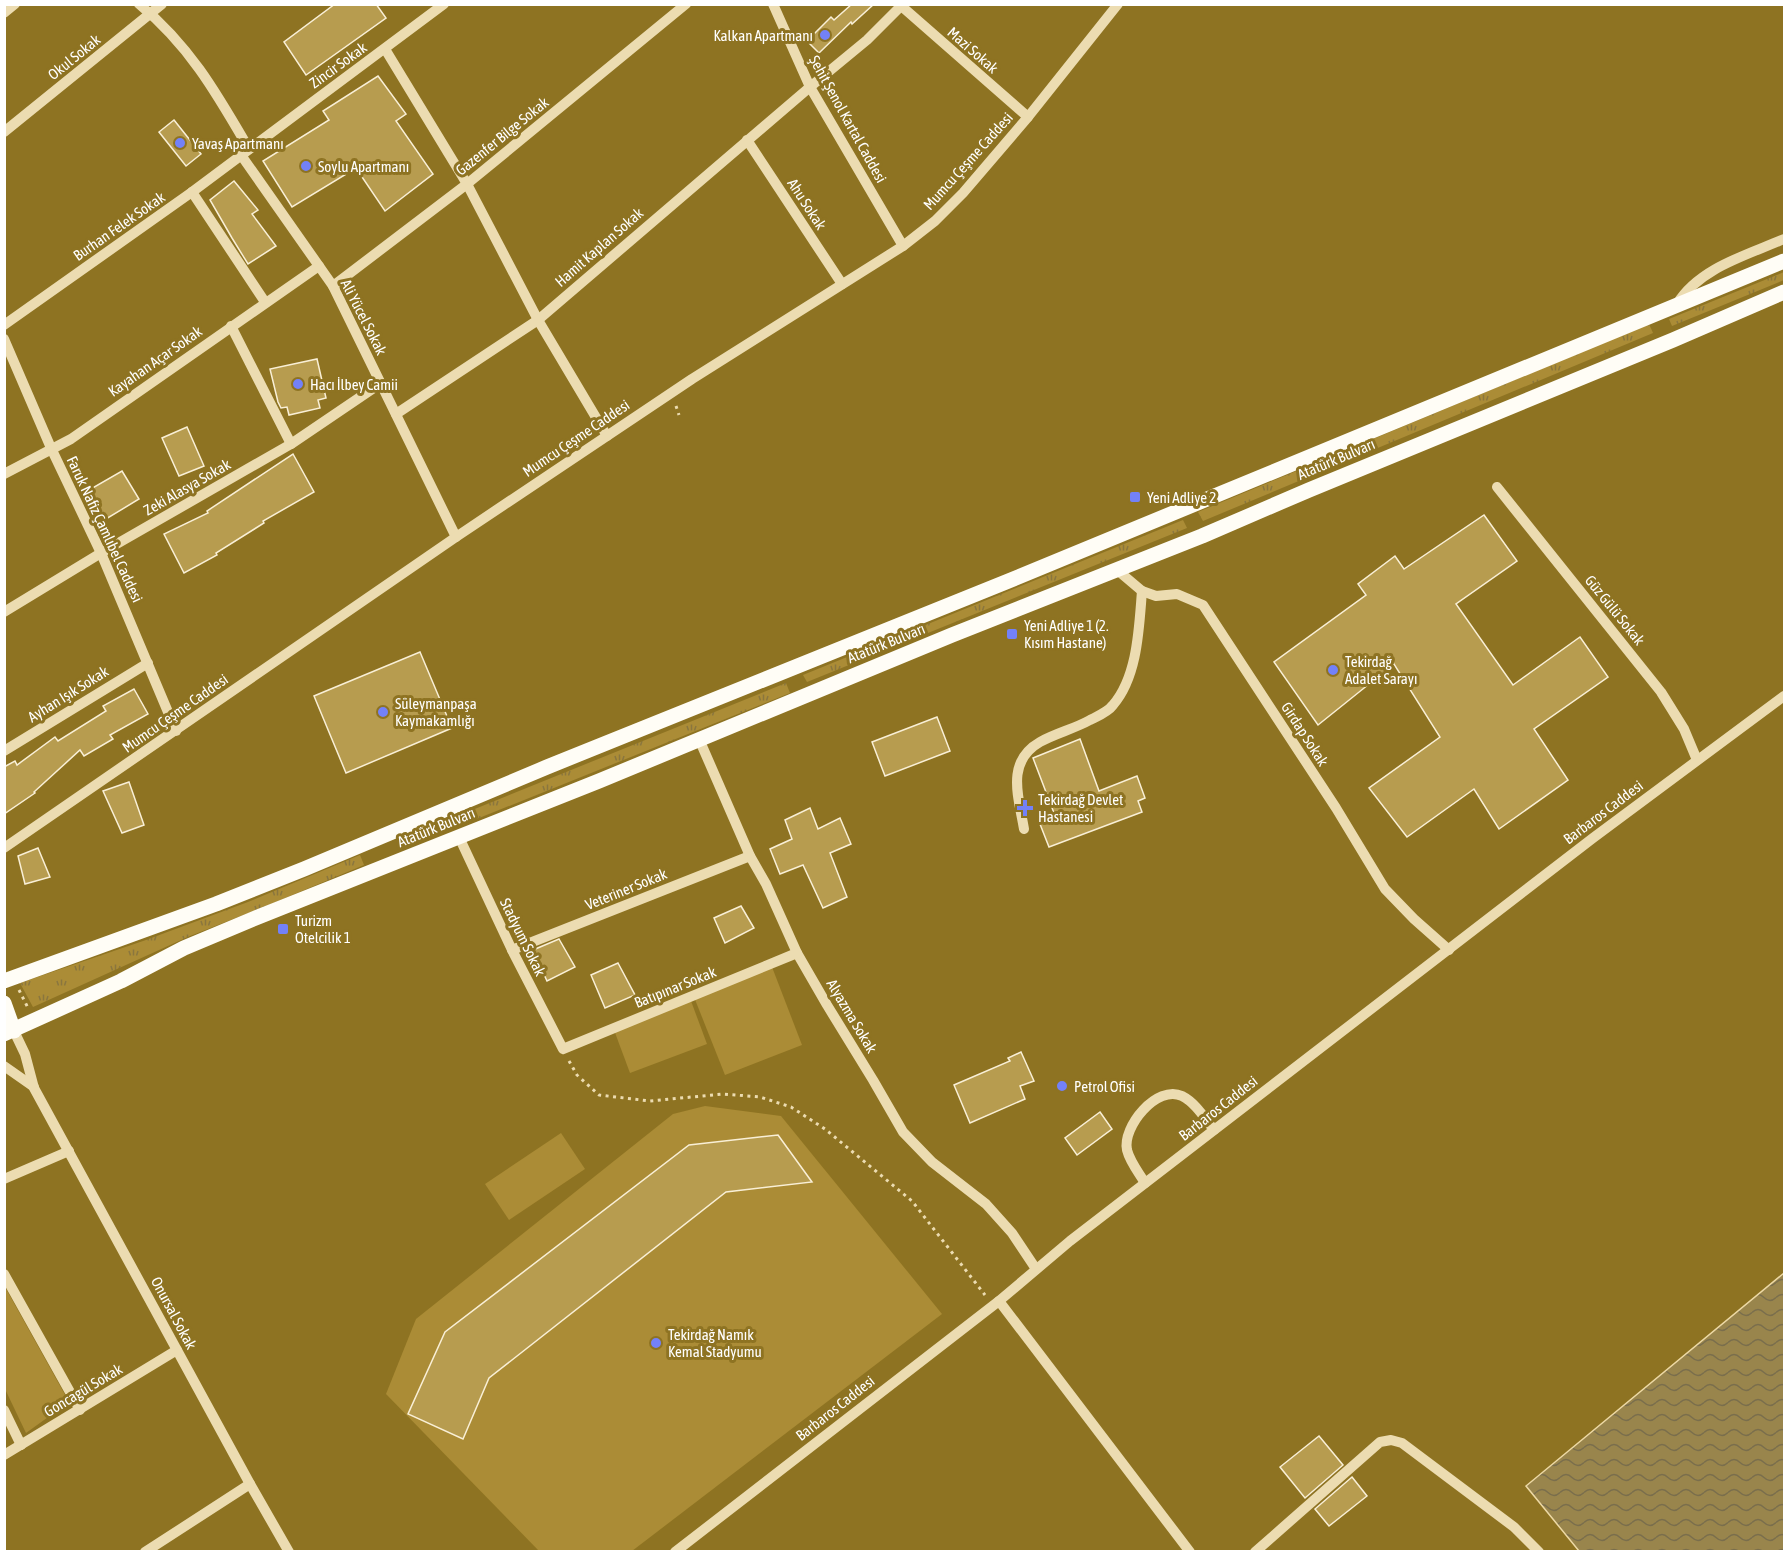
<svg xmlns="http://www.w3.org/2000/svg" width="1789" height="1556" viewBox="0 0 1789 1556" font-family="'Asap Condensed',sans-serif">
<defs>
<pattern id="grass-tufts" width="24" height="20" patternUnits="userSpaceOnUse" patternTransform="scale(1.5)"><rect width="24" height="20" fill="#ab8c36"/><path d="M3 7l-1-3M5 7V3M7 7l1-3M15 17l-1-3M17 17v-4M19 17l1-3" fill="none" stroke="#8a763e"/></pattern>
<pattern id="water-waves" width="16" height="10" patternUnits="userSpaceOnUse" patternTransform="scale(1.5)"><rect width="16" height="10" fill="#99854c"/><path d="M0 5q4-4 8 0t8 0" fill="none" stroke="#7a6e4c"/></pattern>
</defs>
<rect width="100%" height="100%" fill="#8e7322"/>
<g fill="url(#grass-tufts)">
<polygon points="1784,272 1784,280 1672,326 1669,319"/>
<polygon points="1649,324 1653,333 1203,521 1198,512"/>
<polygon points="1183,520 1187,528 807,682 803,675"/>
<polygon points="786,683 790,693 417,843 413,834"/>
<polygon points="360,855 364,865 266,906 190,936 33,1007 20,983 146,940 248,902"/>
</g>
<g fill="#ab8c36">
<polygon points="772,967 802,1045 725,1075 694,997"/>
<polygon points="691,1001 707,1044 630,1073 614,1030"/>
<polygon points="705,1106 781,1116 942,1314 632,1551 539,1551 386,1394 416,1319 673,1114"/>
<polygon points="561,1133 585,1169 509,1220 485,1184"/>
<polygon points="5,1287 69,1402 26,1433 5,1389"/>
</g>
<polygon fill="url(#water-waves)" stroke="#edd9a5" stroke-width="1.5" points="1784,1273 1784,1551 1579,1551 1526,1486"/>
<g fill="#b79c4f" stroke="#f9efd6" stroke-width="1.5">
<polygon points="335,4 376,4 386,18 306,75 284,42"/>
<polygon points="852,4 874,4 852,24 851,22 819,53 807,41 831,17 834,20"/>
<polygon points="378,76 406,114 396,121 433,174 385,211 356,168 292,207 263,161 329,120 323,111"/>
<polygon points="174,120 201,154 186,166 159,132"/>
<polygon points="234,181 258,210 252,214 276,246 248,264 232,238 210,200"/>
<polygon points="317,359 326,398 318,400 320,408 289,415 287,407 281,408 278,402 270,369"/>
<polygon points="187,427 204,466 179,476 162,438"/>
<polygon points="293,454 314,492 263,521 264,523 216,553 217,555 184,573 164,534 208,513 207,511"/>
<polygon points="122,471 139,499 106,519 89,490"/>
<polygon points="1484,515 1517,561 1456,604 1513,685 1580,637 1608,677 1534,729 1568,780 1499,829 1474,789 1407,837 1369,788 1440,737 1394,664 1318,725 1274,662 1366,595 1358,584 1395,556 1404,569"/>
<polygon points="420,652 452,728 346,773 314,696"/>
<polygon points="134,689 148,714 110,735 113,739 84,756 80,750 34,792 35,793 4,814 4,767 15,761 17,765 55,737 58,741 106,711 103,706"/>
<polygon points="937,717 950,751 885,776 872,742"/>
<polygon points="1080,739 1099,791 1137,776 1145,798 1138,801 1142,812 1049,847 1038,819 1054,813 1033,758"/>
<polygon points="129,782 144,825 122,833 103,791"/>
<polygon points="810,808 818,829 840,818 851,844 830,853 847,897 823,908 803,865 780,874 770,849 792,839 785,820"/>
<polygon points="38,848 50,877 25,884 18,856"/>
<polygon points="741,906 754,928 725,943 714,918"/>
<polygon points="559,939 575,967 547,981 533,950"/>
<polygon points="618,963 635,995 605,1008 591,975"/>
<polygon points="1021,1052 1034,1081 1020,1086 1025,1099 970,1123 954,1085 1010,1061 1008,1058"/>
<polygon points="1100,1112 1112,1129 1077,1155 1065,1138"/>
<polygon points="778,1135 812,1182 726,1192 489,1378 463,1439 408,1414 445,1332 689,1145"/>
<polygon points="1319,1436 1343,1465 1305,1498 1280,1467"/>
<polygon points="1352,1477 1367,1496 1329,1526 1315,1509"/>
</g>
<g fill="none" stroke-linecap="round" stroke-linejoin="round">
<g stroke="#ecdcb1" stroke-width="3" stroke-dasharray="3 4.5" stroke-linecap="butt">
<polyline points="676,406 679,415"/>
<polyline points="19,990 28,1008"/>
<polyline points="569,1061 577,1075 599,1095 650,1101 723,1094 760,1097 791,1107 825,1129 912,1201 985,1295"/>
</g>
<g stroke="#ecdcb1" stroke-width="10">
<path d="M139,4C190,46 217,94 249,149"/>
<polyline points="773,4 810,87 903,246"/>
<polyline points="899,4 1028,117"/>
<polyline points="4,13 15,4"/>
<polyline points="385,49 467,184 538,320 607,436"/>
<polyline points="4,132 162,4"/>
<polyline points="747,140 842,284"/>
<polyline points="241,155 333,286 456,537"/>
<polyline points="192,192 265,302"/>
<polyline points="333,286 467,184 686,4"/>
<path d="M1677,304C1699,268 1747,255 1784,239"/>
<polyline points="4,325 192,192 444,4"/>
<polyline points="231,326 291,444"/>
<polyline points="4,339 51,448 101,553 176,731"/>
<polyline points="396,414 538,320 810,87 867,40 903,4"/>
<polyline points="4,474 71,439 319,266"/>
<polyline points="1497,487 1661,692 1684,729 1697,760"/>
<polyline points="1116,569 1142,591 1156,596 1177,594 1203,605 1336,808 1385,889 1414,919 1449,950"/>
<polyline points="4,612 101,553 291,444 381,383"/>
<polyline points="699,739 750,856 766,884 797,953 827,1005 873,1080 903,1132 932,1162 986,1204 1012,1233 1036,1269"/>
<polyline points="4,751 148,663"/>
<path d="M1024,829C1019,798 1005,762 1040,742C1056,733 1074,729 1090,720C1098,716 1108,712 1113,705C1138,676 1139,627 1142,591"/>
<polyline points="459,837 512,950 563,1049 797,953"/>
<polyline points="4,848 456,537 692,379 903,246 935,221 963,193 1028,117 1118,4"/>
<polyline points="512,950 750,856"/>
<polyline points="14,1031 25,1054 34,1088 250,1484 289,1552"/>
<polyline points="4,1066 34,1087"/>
<polyline points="4,1179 69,1151"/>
<path d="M1145,1183C1139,1173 1130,1162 1127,1150C1122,1127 1157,1084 1182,1096C1196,1103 1205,1119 1214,1130"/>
<polyline points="4,1274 80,1410"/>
<polyline points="999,1301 1190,1552"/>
<polyline points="4,1410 21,1445"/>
<polyline points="4,1455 177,1350"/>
<polyline points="145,1552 250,1484"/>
<polyline points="675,1552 999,1301 1070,1241 1593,838 1784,696"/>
<polyline points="1255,1552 1380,1442 1391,1440 1402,1443 1514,1527 1539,1552"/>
</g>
<g stroke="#fffdf6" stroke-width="15">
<polyline points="4,981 216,904 304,869 547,767 1006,582 1784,261"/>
<polyline points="4,1003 14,1031"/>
<polyline points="4,1034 121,981 184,948 258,917 599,781 952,635 1202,536 1309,490 1673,340 1784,292"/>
</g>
</g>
<g fill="#7381f8" stroke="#8e7322" stroke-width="2">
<circle cx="825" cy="35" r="6"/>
<circle cx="180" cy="143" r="6"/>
<circle cx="306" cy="166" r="6"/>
<circle cx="298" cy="384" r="6"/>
<rect x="1129" y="491" width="12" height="12" rx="3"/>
<rect x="1006" y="628" width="12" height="12" rx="3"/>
<circle cx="1333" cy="670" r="6"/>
<circle cx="383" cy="712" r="6"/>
<path d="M1022 799h6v6h6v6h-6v6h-6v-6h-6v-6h6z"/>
<rect x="277" y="923" width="12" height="12" rx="3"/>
<circle cx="1062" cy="1086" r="6"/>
<circle cx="656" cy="1343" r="6"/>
</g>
<g text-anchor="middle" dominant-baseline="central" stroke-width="6" stroke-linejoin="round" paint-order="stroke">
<g font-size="15" fill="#fff" stroke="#8e7322" text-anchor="start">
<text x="813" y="35" text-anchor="end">Kalkan Apartmanı</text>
<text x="192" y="143">Yavaş Apartmanı</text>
<text x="318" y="166">Soylu Apartmanı</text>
<text x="310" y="384">Hacı İlbey Camii</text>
<text x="1147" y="497">Yeni Adliye 2</text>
<text x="1024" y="625">Yeni Adliye 1 (2.<tspan x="1024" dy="17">Kısım Hastane)</tspan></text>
<text x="1345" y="661">Tekirdağ<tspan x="1345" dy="17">Adalet Sarayı</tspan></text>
<text x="395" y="703">Süleymanpaşa<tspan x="395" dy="17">Kaymakamlığı</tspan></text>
<text x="1038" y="799">Tekirdağ Devlet<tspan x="1038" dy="17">Hastanesi</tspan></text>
<text x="295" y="920">Turizm<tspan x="295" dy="17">Otelcilik 1</tspan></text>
<text x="1074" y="1086">Petrol Ofisi</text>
<text x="668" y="1334">Tekirdağ Namık<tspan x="668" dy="17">Kemal Stadyumu</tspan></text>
</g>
<g font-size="15" fill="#fff" stroke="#8e7322">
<text transform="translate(973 50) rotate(41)">Mazi Sokak</text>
<text transform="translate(74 57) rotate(-39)">Okul Sokak</text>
<text transform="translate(338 65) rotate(-36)">Zincir Sokak</text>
<text transform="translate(848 119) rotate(61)">Şehit Şenol Kartal Caddesi</text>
<text transform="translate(502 136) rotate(-39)">Gazenfer Bilge Sokak</text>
<text transform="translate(968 161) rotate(-48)">Mumcu Çeşme Caddesi</text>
<text transform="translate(807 204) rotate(57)">Ahu Sokak</text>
<text transform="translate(119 226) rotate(-35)">Burhan Felek Sokak</text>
<text transform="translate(599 247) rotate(-41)">Hamit Kaplan Sokak</text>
<text transform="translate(364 317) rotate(63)">Ali Yücel Sokak</text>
<text transform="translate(155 361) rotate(-35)">Kayahan Açar Sokak</text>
<text transform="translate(576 438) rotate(-34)">Mumcu Çeşme Caddesi</text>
<text transform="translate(1336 459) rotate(-23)">Atatürk Bulvarı</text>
<text transform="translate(187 487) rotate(-30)">Zeki Alasya Sokak</text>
<text transform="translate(105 529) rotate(65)">Faruk Nafiz Çamlıbel Caddesi</text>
<text transform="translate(1615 610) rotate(51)">Güz Gülü Sokak</text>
<text transform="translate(886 643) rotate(-22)">Atatürk Bulvarı</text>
<text transform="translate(68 694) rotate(-32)">Ayhan Işık Sokak</text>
<text transform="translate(175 713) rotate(-35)">Mumcu Çeşme Caddesi</text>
<text transform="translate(1305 734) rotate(57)">Girdap Sokak</text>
<text transform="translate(1603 812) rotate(-37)">Barbaros Caddesi</text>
<text transform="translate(436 827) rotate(-22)">Atatürk Bulvarı</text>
<text transform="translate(626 889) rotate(-22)">Veteriner Sokak</text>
<text transform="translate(523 937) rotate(64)">Stadyum Sokak</text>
<text transform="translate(675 987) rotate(-22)">Batıpınar Sokak</text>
<text transform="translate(852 1016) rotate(59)">Alyazma Sokak</text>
<text transform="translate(1218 1108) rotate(-38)">Barbaros Caddesi</text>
<text transform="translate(174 1313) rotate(62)">Onursal Sokak</text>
<text transform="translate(83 1390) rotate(-31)">Goncagül Sokak</text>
<text transform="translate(835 1408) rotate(-38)">Barbaros Caddesi</text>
</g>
</g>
<rect width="1789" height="1556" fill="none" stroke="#ffffff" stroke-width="12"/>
</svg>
